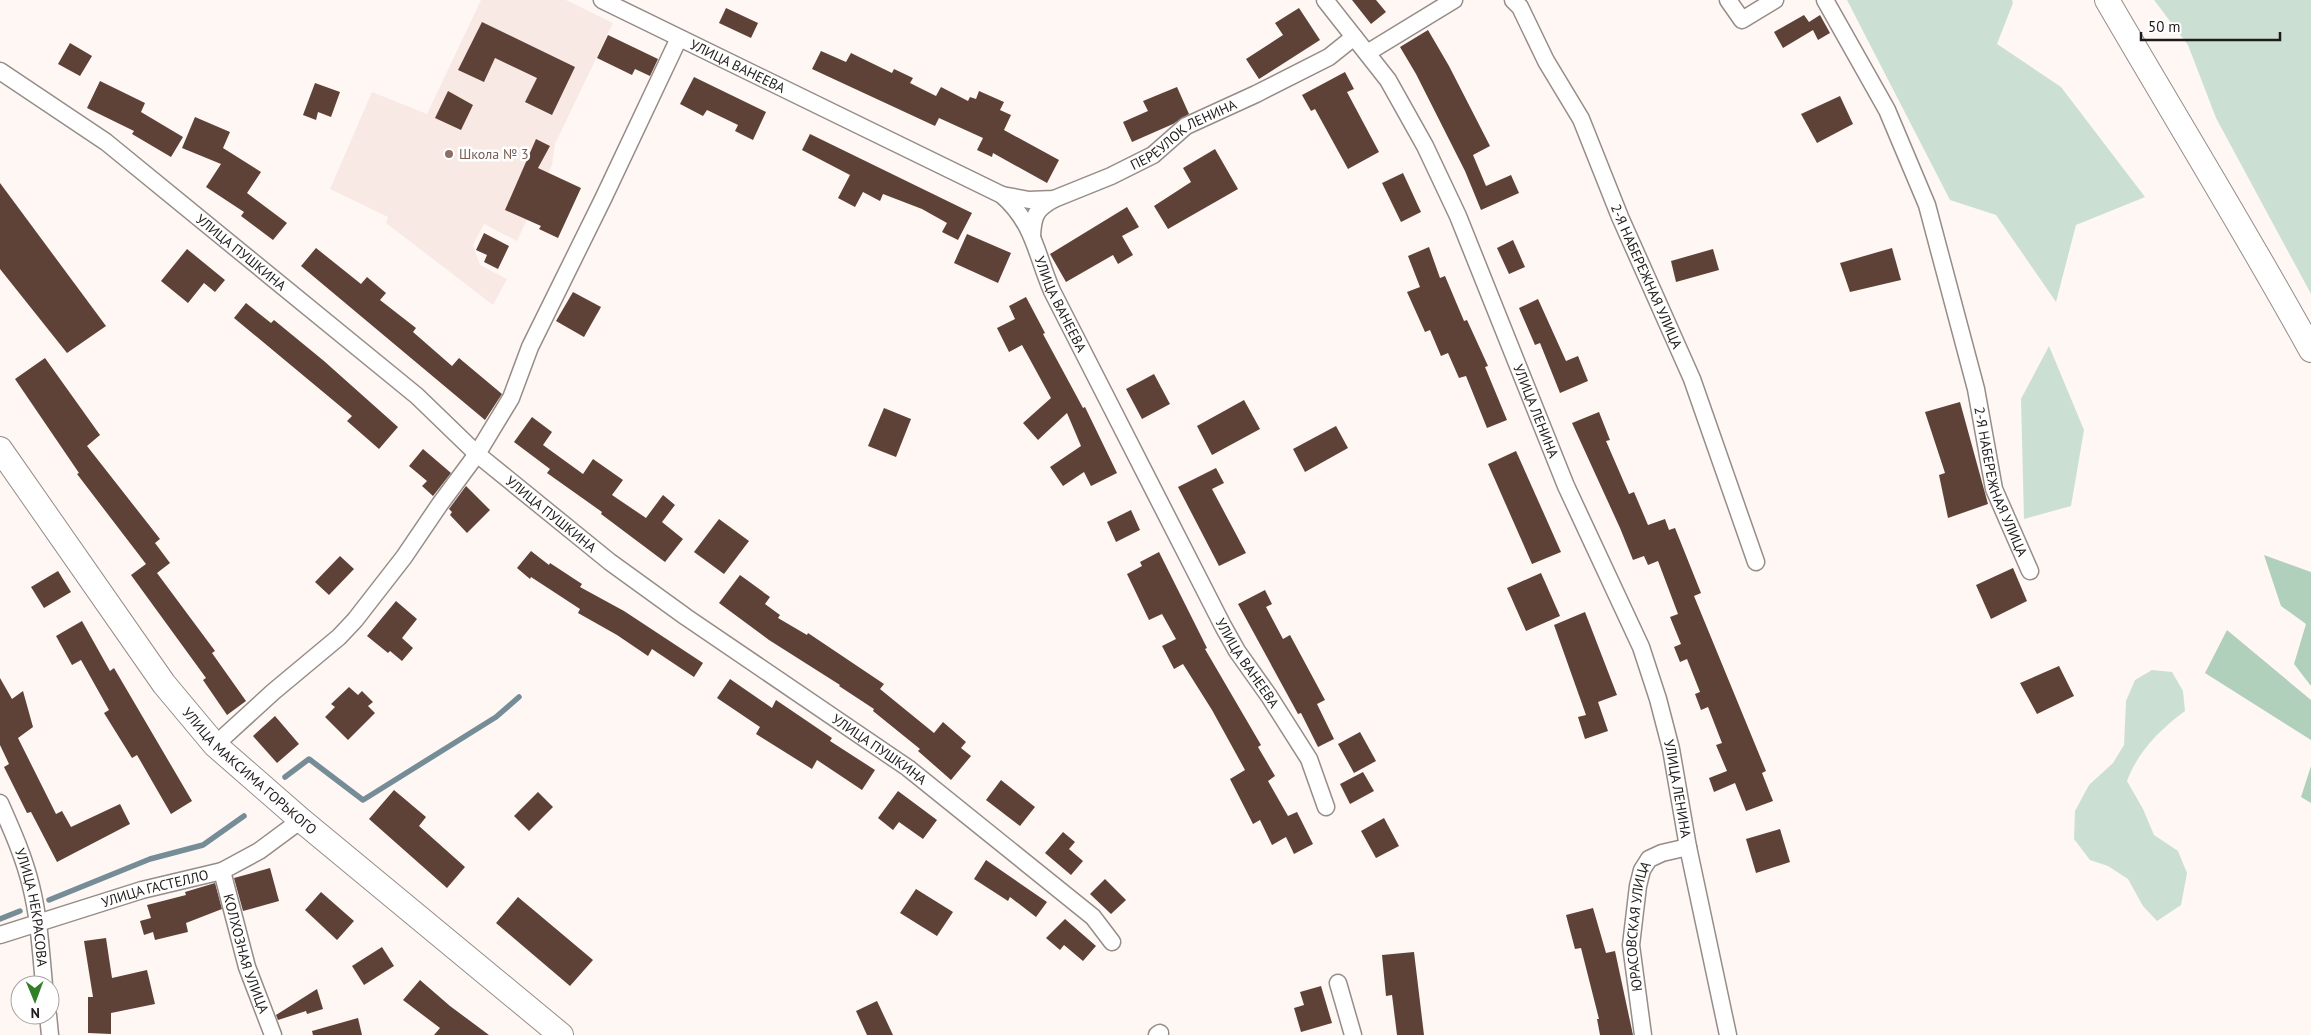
<svg xmlns="http://www.w3.org/2000/svg" width="2311" height="1035" viewBox="0 0 2311 1035" font-family="'PT Sans',sans-serif">
<rect width="100%" height="100%" fill="#fef7f4"/>
<polygon fill="#f9e9e4" points="481,0 566,0 613,23 555,144 552,165 517,241 484,224 473,245 480,265 507,279 493,305 386,223 388,217 330,189 372,92 427,114"/>
<g fill="#cbe0d3">
<polygon points="1847,0 2012,0 2013,3 1997,44 2061,87 2145,197 2076,225 2056,302 1996,215 1950,200"/>
<polygon points="2154,0 2311,0 2311,294 2216,118 2188,45"/>
<polygon points="2049,346 2084,430 2071,506 2024,519 2021,399"/>
<path d="M2152,670L2172,672L2183,691L2185,711C2159,730 2138,752 2127,781L2143,809L2154,835L2178,851L2187,873L2181,905L2157,921L2143,906L2128,879L2108,866L2090,860L2074,839L2075,811L2089,785L2113,763L2124,745L2126,701L2135,680Z"/>
</g>
<g fill="#b1d0bc">
<polygon points="2264,555 2311,572 2311,686 2294,664 2306,624 2281,606"/>
<polygon points="2227,630 2311,700 2311,740 2205,673"/>
<polygon points="2311,766 2311,803 2301,797"/>
</g>
<g fill="none" stroke-linecap="round" stroke-linejoin="round">
<g stroke="#768d97" stroke-width="5.5">
<polyline points="285,777 309,759 363,800 496,717 519,697"/>
<polyline points="49,900 150,859 203,845 244,816"/>
<polyline points="0,919 20,911"/>
</g>
</g>
<g fill="#5e4237">
<polygon points="1352,0 1376,0 1386,12 1371,24"/>
<polygon points="726,8 758,23 751,38 719,23"/>
<polygon points="1299,8 1320,40 1259,79 1246,59 1283,35 1275,23"/>
<polygon points="1804,15 1809,22 1820,15 1830,33 1818,40 1813,30 1783,48 1774,32"/>
<polygon points="482,22 575,67 552,115 525,102 537,78 495,58 484,82 458,70"/>
<polygon points="1428,30 1449,66 1490,146 1473,155 1486,186 1511,175 1519,193 1481,210 1465,171 1416,74 1400,47"/>
<polygon points="608,35 658,59 650,76 635,69 632,75 597,58"/>
<polygon points="70,43 92,56 80,76 58,64"/>
<polygon points="821,51 846,62 851,53 892,73 894,69 913,78 910,83 936,96 941,87 968,101 970,97 976,99 979,91 1004,102 1000,110 1011,115 1004,130 1059,160 1047,183 993,153 992,157 977,150 983,138 939,118 935,126 812,69"/>
<polygon points="1345,72 1354,89 1347,92 1379,152 1348,169 1315,109 1311,111 1302,95"/>
<polygon points="694,77 766,112 753,140 735,131 738,125 707,110 703,116 680,104"/>
<polygon points="100,81 145,103 141,112 183,137 171,157 132,134 134,131 87,108"/>
<polygon points="315,83 340,92 331,117 318,112 316,120 303,115"/>
<polygon points="1177,87 1189,114 1173,124 1132,142 1123,122 1148,111 1143,101"/>
<polygon points="448,91 473,105 461,130 435,118"/>
<polygon points="1840,96 1853,124 1817,143 1801,114"/>
<polygon points="195,117 230,132 223,148 261,172 247,193 287,223 273,240 241,216 244,212 206,187 221,164 182,148"/>
<polygon points="810,134 972,213 958,240 942,232 947,223 922,209 883,194 880,201 863,192 855,207 838,198 850,175 802,150"/>
<polygon points="536,139 550,146 538,168 581,188 558,238 539,229 541,226 505,210"/>
<polygon points="1215,149 1238,189 1168,229 1154,206 1191,182 1183,168"/>
<polygon points="1403,173 1421,212 1401,222 1382,183"/>
<polygon points="0,183 106,326 67,353 0,269"/>
<polygon points="1127,207 1139,227 1122,236 1133,255 1118,264 1113,255 1066,282 1050,254"/>
<polygon points="484,233 509,246 498,269 484,262 487,255 476,250"/>
<polygon points="967,234 1011,253 998,283 954,263"/>
<polygon points="1513,240 1525,267 1509,274 1497,248"/>
<polygon points="1429,247 1440,278 1445,276 1464,321 1467,320 1488,366 1485,367 1507,420 1487,428 1466,376 1459,378 1448,353 1441,356 1430,330 1425,332 1407,292 1420,287 1408,256"/>
<polygon points="316,248 361,284 367,277 386,293 380,300 416,328 413,332 452,366 459,358 502,394 485,420 301,266"/>
<polygon points="1892,248 1901,280 1850,292 1840,263"/>
<polygon points="187,249 225,280 215,292 204,283 188,303 161,281"/>
<polygon points="1713,249 1719,270 1676,282 1671,261"/>
<polygon points="573,292 601,307 584,337 556,321"/>
<polygon points="1026,297 1045,333 1043,334 1083,408 1085,407 1117,473 1091,486 1084,472 1063,486 1050,467 1081,446 1067,413 1038,440 1023,423 1051,398 1022,345 1009,352 997,328 1015,319 1009,306"/>
<polygon points="1538,299 1566,361 1578,356 1588,381 1560,393 1540,343 1535,345 1519,308"/>
<polygon points="246,303 271,323 274,320 324,361 398,427 379,449 347,421 352,416 234,318"/>
<polygon points="45,358 100,435 87,446 160,539 155,543 170,563 157,573 215,651 212,653 246,701 227,715 203,680 206,678 131,575 146,564 77,474 79,473 15,379"/>
<polygon points="1154,374 1170,404 1142,419 1126,389"/>
<polygon points="1244,400 1260,429 1212,455 1197,426"/>
<polygon points="1960,402 1988,504 1948,518 1939,475 1945,473 1925,412"/>
<polygon points="884,408 911,419 896,457 868,446"/>
<polygon points="1599,412 1610,440 1606,441 1629,494 1634,492 1648,525 1665,519 1669,530 1675,528 1701,593 1694,596 1766,771 1762,773 1773,801 1746,811 1735,783 1714,792 1709,778 1727,771 1716,745 1722,743 1708,707 1701,710 1695,694 1700,692 1687,659 1680,662 1674,647 1681,644 1670,617 1678,614 1658,561 1648,565 1644,556 1633,560 1620,528 1572,423"/>
<polygon points="532,417 552,432 543,445 583,474 593,459 623,480 612,495 646,518 663,495 675,505 662,522 683,539 665,562 601,514 602,512 547,473 550,469 514,442"/>
<polygon points="1336,426 1348,448 1305,472 1293,449"/>
<polygon points="423,449 451,473 433,496 422,486 427,481 409,466"/>
<polygon points="1516,451 1561,552 1532,564 1488,464"/>
<polygon points="1216,468 1224,483 1212,489 1246,553 1219,566 1178,487"/>
<polygon points="466,486 490,510 467,533 450,515 452,512 449,509"/>
<polygon points="1131,510 1140,530 1116,542 1107,522"/>
<polygon points="719,519 749,541 724,574 694,552"/>
<polygon points="531,551 549,565 550,563 582,584 580,587 624,611 703,663 694,677 652,649 648,656 617,635 578,613 580,609 531,577 530,579 517,568"/>
<polygon points="1159,552 1207,648 1205,649 1261,745 1258,747 1275,776 1268,781 1288,816 1297,812 1313,844 1294,854 1286,837 1272,845 1260,820 1253,824 1230,779 1245,770 1212,710 1183,664 1174,669 1162,646 1176,639 1162,614 1149,620 1127,574 1142,566 1140,562"/>
<polygon points="340,556 354,569 329,595 315,582"/>
<polygon points="2013,568 2027,601 1991,619 1976,585"/>
<polygon points="58,571 71,592 44,608 31,587"/>
<polygon points="1541,573 1560,616 1526,631 1507,588"/>
<polygon points="740,575 770,597 765,604 780,615 778,618 807,635 808,633 884,684 880,689 934,733 943,722 966,742 961,748 971,756 951,780 918,751 920,749 873,711 874,709 839,686 840,685 769,640 719,603"/>
<polygon points="1265,590 1272,604 1266,607 1283,639 1290,635 1325,700 1317,704 1334,739 1318,747 1301,713 1298,714 1238,604"/>
<polygon points="396,601 417,619 402,638 413,648 402,661 390,651 388,653 367,636"/>
<polygon points="1585,612 1617,695 1598,702 1608,731 1585,739 1578,717 1586,715 1554,625"/>
<polygon points="82,621 110,671 114,668 192,801 171,814 137,755 132,758 104,713 109,710 81,660 72,665 56,636"/>
<polygon points="2059,666 2074,696 2037,714 2020,683"/>
<polygon points="0,678 12,699 23,691 33,727 18,738 56,814 62,811 71,827 120,804 130,824 57,862 31,812 27,813 4,767 9,764 0,745"/>
<polygon points="730,679 772,708 776,700 832,738 830,741 875,770 862,790 817,760 812,769 756,734 760,727 717,698"/>
<polygon points="349,687 358,695 362,691 373,702 368,706 375,713 348,740 325,717 335,707 331,704"/>
<polygon points="275,716 299,744 277,763 253,736"/>
<polygon points="1360,732 1376,761 1354,773 1338,744"/>
<polygon points="1363,772 1374,791 1350,804 1340,784"/>
<polygon points="1001,780 1035,807 1020,826 986,800"/>
<polygon points="394,790 426,817 419,826 465,867 447,888 369,819"/>
<polygon points="898,791 937,820 923,839 899,822 893,830 878,818"/>
<polygon points="538,792 553,807 529,831 514,816"/>
<polygon points="1384,818 1399,846 1376,858 1361,831"/>
<polygon points="1780,829 1790,862 1756,873 1746,839"/>
<polygon points="1063,832 1075,842 1069,849 1083,861 1071,875 1045,853"/>
<polygon points="986,860 1047,902 1036,917 1010,897 1008,901 974,879"/>
<polygon points="270,868 279,901 243,911 234,878"/>
<polygon points="1105,879 1126,900 1111,914 1090,894"/>
<polygon points="215,883 222,909 186,923 188,932 155,940 153,932 144,935 140,921 151,918 147,905 186,895 185,892"/>
<polygon points="916,889 953,912 937,936 900,913"/>
<polygon points="321,892 354,921 337,940 305,910"/>
<polygon points="518,897 593,960 570,986 496,923"/>
<polygon points="1593,908 1606,953 1615,951 1633,1035 1600,1035 1597,1019 1599,1019 1581,948 1575,949 1566,915"/>
<polygon points="1065,919 1096,946 1083,961 1064,945 1060,950 1046,938"/>
<polygon points="106,938 112,978 147,970 155,1004 111,1013 111,1034 88,1033 88,997 93,997 84,941"/>
<polygon points="382,947 394,966 364,985 352,966"/>
<polygon points="1414,952 1424,1035 1397,1035 1392,995 1386,996 1382,955"/>
<polygon points="420,980 450,1006 489,1035 434,1035 440,1028 403,1000"/>
<polygon points="1321,986 1332,1023 1301,1032 1294,1008 1304,1005 1300,992"/>
<polygon points="317,989 323,1009 307,1014 306,1011 278,1020 276,1015"/>
<polygon points="877,1001 893,1035 867,1035 856,1011"/>
<polygon points="358,1018 362,1035 313,1035 312,1031"/>
</g>
<g fill="none" stroke-linecap="round" stroke-linejoin="round">
<defs>
<g id="street">
<path id="s1" d="M602,0L1002,195C1034,223 1036,254 1052,291L1223,626L1237,651L1269,696L1309,759L1326,807"/>
<path id="s2" d="M1325,0L1388,80L1425,146L1458,216L1566,486L1641,647L1658,699L1671,749L1688,847L1728,1035"/>
<path id="s3" d="M1513,0L1520,7L1546,61L1581,119L1620,217L1692,379L1756,562"/>
<polyline points="1728,0 1742,20 1775,0"/>
<path id="s4" d="M1825,0L1887,110L1927,205L1976,389L1994,489L2030,571"/>
<polyline points="1367,53 1454,0"/>
<path id="s5" d="M0,71L106,142L417,396L477,454L610,562L686,617L908,768L1093,917L1112,942"/>
<path id="s6" d="M1002,195L1029,200L1054,199L1111,176L1153,155L1186,126L1256,94L1329,57L1354,37"/>
<path d="M1032,236C1033,215 1036,209 1054,199"/>
<polyline points="215,745 273,692 339,637 355,620 404,557 440,504 477,454 511,398 530,347 603,199 679,38"/>
<path id="s7" d="M0,803C12,830 24,857 31,886C39,918 41,952 44,985"/>
<path id="s8" d="M222,871L247,967L273,1035"/>
<path id="s9" d="M0,935L142,890L222,871L259,851L301,820"/>
<polyline points="1338,983 1353,1035"/>
<polyline points="48,1015 50,1035"/>
<polyline points="1157,1035 1160,1033"/>
<path id="s10" d="M1643,1035L1631,945L1638,886L1642,870L1649,859L1662,853L1688,847"/>
</g>
<g id="secondary">
<path d="M2107,0C2175,117 2246,232 2311,350"/>
<path id="s11" d="M0,449L164,684L215,745L301,820L561,1035"/>
</g>
</defs>
<use href="#street" stroke="#968c88" stroke-width="19"/>
<use href="#secondary" stroke="#968c88" stroke-width="26"/>
<use href="#street" stroke="#fff" stroke-width="16"/>
<use href="#secondary" stroke="#fff" stroke-width="24"/>
</g>
<circle fill="#8d6e63" stroke="#fff" stroke-width="2" cx="449" cy="154" r="5"/>
<g text-anchor="middle" dominant-baseline="central" stroke-width="5" stroke-linejoin="round" paint-order="stroke">
<g font-size="14" fill="#1f1b1a" stroke="#fff">
<text stroke="none"><textPath href="#s1" startOffset="151">УЛИЦА ВАНЕЕВА</textPath></text>
<text stroke="none"><textPath href="#s6" startOffset="198">ПЕРЕУЛОК ЛЕНИНА</textPath></text>
<text stroke="none"><textPath href="#s5" startOffset="302">УЛИЦА ПУШКИНА</textPath></text>
<text stroke="none"><textPath href="#s3" startOffset="308">2-Я НАБЕРЕЖНАЯ УЛИЦА</textPath></text>
<text stroke="none"><textPath href="#s1" startOffset="570">УЛИЦА ВАНЕЕВА</textPath></text>
<text stroke="none"><textPath href="#s2" startOffset="465">УЛИЦА ЛЕНИНА</textPath></text>
<text stroke="none"><textPath href="#s4" startOffset="516">2-Я НАБЕРЕЖНАЯ УЛИЦА</textPath></text>
<text stroke="none"><textPath href="#s5" startOffset="708">УЛИЦА ПУШКИНА</textPath></text>
<text stroke="none"><textPath href="#s1" startOffset="975">УЛИЦА ВАНЕЕВА</textPath></text>
<text stroke="none"><textPath href="#s5" startOffset="1112">УЛИЦА ПУШКИНА</textPath></text>
<text stroke="none"><textPath href="#s11" startOffset="409">УЛИЦА МАКСИМА ГОРЬКОГО</textPath></text>
<text stroke="none"><textPath href="#s2" startOffset="870">УЛИЦА ЛЕНИНА</textPath></text>
<text stroke="none"><textPath href="#s9" startOffset="162">УЛИЦА ГАСТЕЛЛО</textPath></text>
<text stroke="none"><textPath href="#s7" startOffset="110">УЛИЦА НЕКРАСОВА</textPath></text>
<text stroke="none"><textPath href="#s10" startOffset="110">ЮРАСОВСКАЯ УЛИЦА</textPath></text>
<text stroke="none"><textPath href="#s8" startOffset="86">КОЛХОЗНАЯ УЛИЦА</textPath></text>
</g>
<g font-size="14" fill="#785e54" stroke="#fff" text-anchor="start">
<text x="459" y="154">Школа № 3</text>
</g>
</g>
<g transform="translate(35 1000) rotate(179)"><circle r="24" fill="#ffffff" stroke="#a5a4a3"/>
<path d="M0-4L9 19L0 12L-9 19Z" fill="#327f28"/>
<text y="-8" font-size="14" font-weight="bold" text-anchor="middle" fill="#1f1b1a">N</text>
</g>
<path d="M2141 32v8h139v-8" fill="none" stroke="#1f1b1a" stroke-width="2.5"/>
<text x="2148" y="32" font-size="15" fill="#1f1b1a" stroke="#ffffff" stroke-width="4" paint-order="stroke">50 m</text>
</svg>
